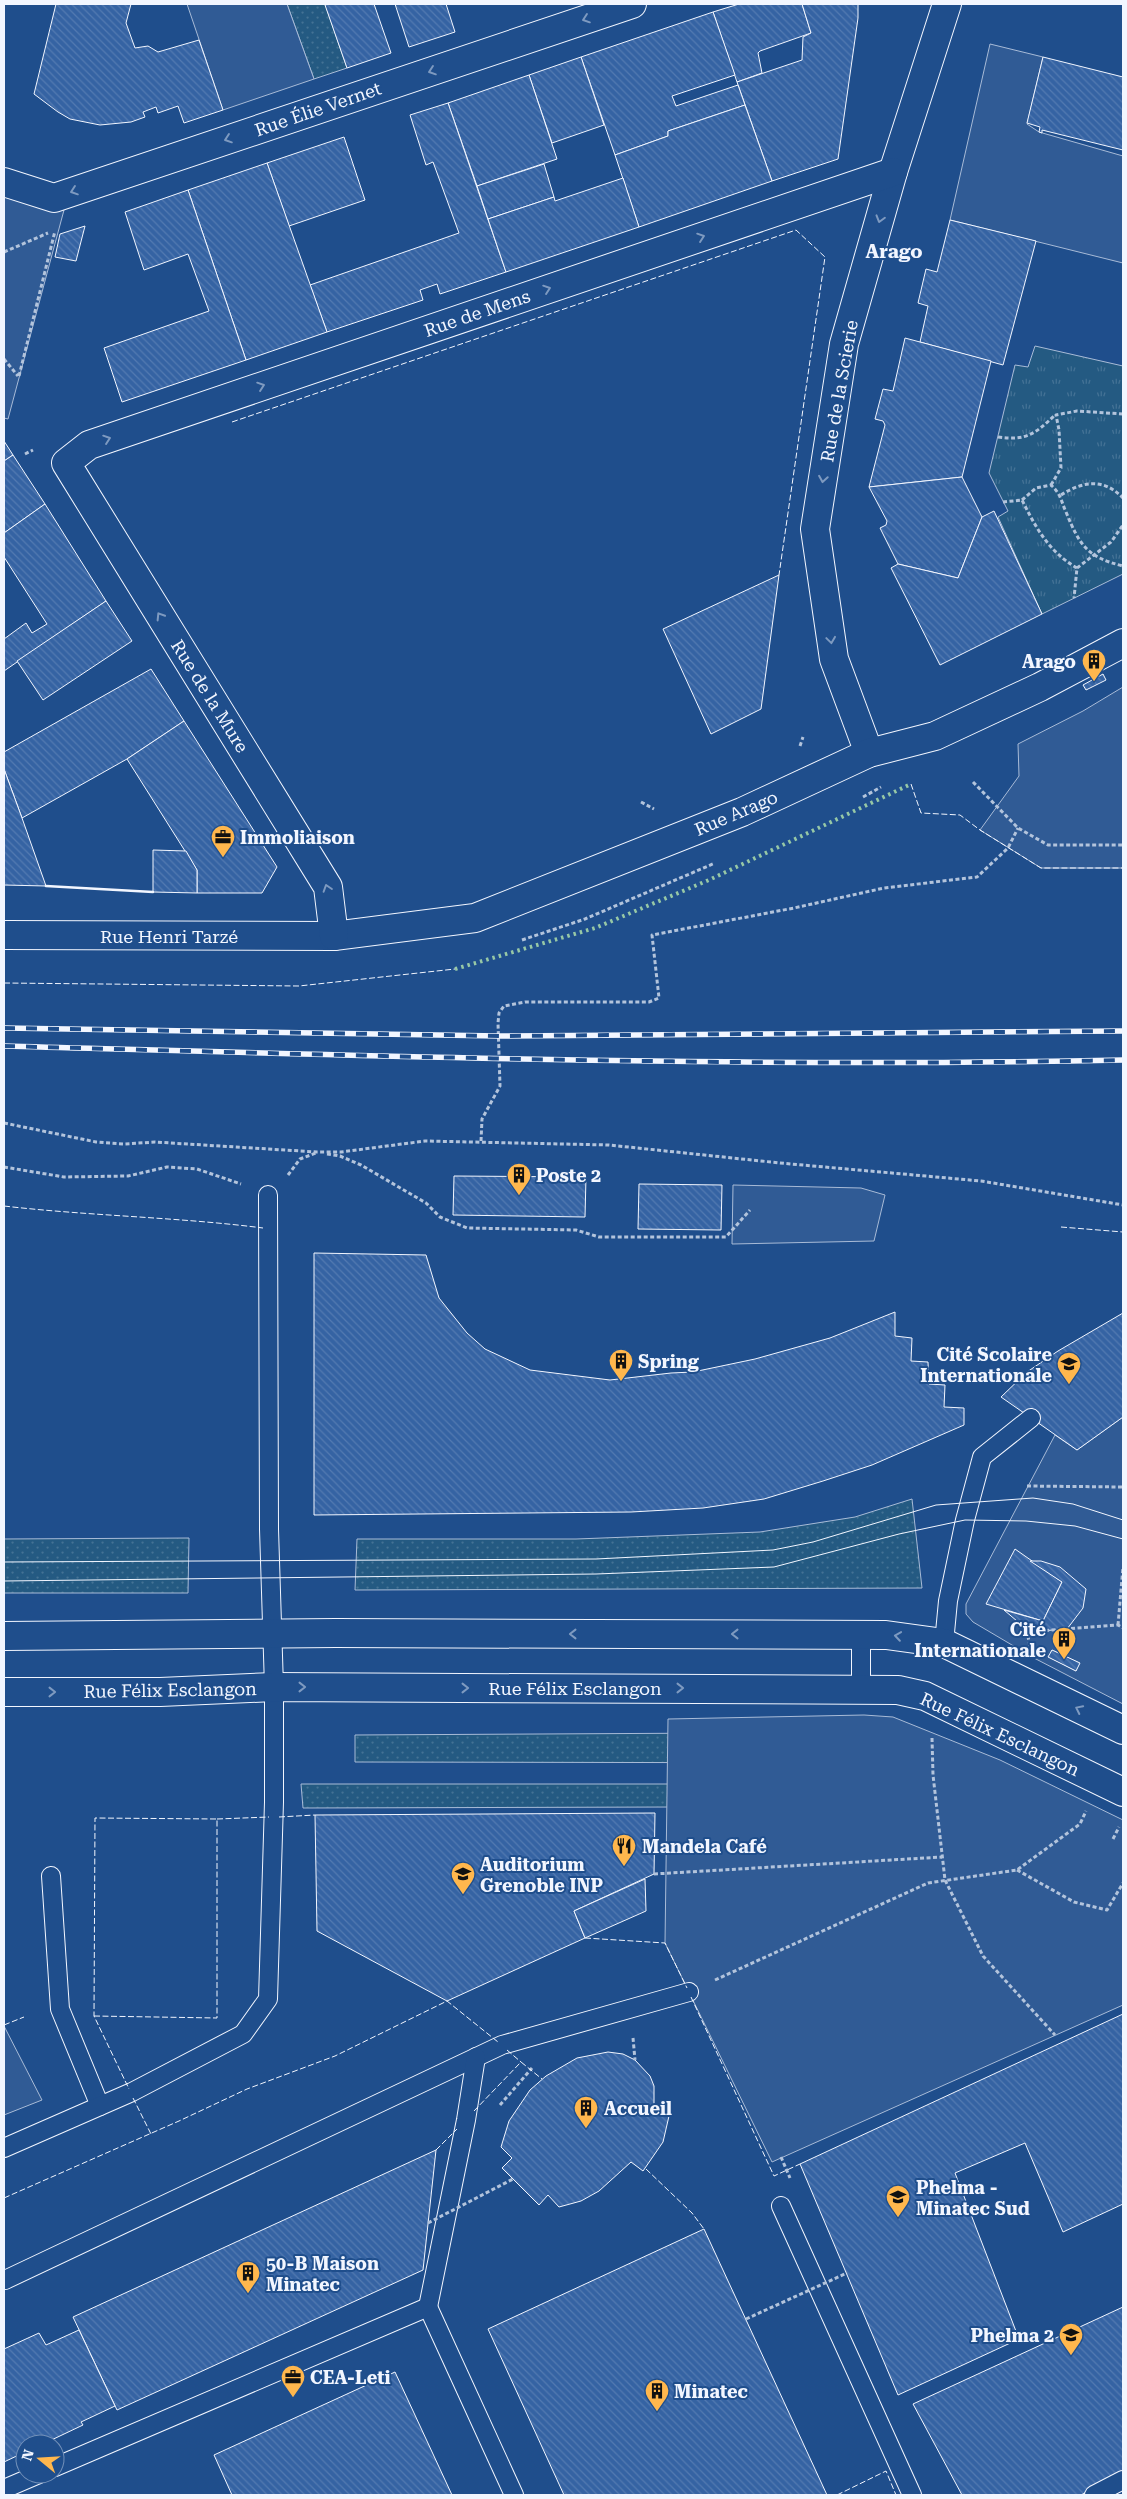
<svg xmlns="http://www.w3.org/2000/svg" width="1127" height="2499" viewBox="0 0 1127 2499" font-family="'Roboto Serif',serif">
<defs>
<pattern id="grass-dots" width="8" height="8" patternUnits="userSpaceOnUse" patternTransform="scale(1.25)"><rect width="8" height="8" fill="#245a82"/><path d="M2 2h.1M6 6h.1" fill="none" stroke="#447295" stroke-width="1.8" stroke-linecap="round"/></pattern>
<pattern id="park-tufts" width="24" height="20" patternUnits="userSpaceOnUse" patternTransform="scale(1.25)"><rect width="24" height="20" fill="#245a82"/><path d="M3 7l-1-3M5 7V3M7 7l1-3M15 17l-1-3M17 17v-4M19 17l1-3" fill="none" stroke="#447295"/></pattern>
<pattern id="building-back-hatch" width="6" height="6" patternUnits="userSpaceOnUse" patternTransform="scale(1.25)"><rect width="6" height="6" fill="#3563a3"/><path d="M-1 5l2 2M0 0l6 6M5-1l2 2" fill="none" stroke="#537ab1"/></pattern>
</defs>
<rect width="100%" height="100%" fill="#1f4e8c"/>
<g fill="url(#grass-dots)" stroke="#a8bbd7">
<polygon points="287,4 325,4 347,68 314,79"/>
<polygon points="912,1499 922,1588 355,1590 357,1539 576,1539 760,1532 855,1517"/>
<polygon points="189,1538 188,1593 4,1593 4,1539"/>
<polygon points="723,1733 923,1763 355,1762 355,1735"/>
<polygon points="301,1784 676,1784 676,1807 303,1808"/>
</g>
<polygon fill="url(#park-tufts)" stroke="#a8bbd7" points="1035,346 1123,366 1123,574 1042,614 998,517 1008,511 989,473 1015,365 1028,367"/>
<g fill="#305b95" stroke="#a8bbd7" fill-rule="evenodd">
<polygon points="187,4 287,4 314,79 223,110"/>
<polygon points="990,44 1043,57 1027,124 1039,132 1123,156 1123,263 950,220"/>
<polygon points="4,194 64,210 8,419 4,418"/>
<polygon points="1123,687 1123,868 1041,868 980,830 1019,776 1018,744 1083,711"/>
<polygon points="733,1185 861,1188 885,1195 874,1241 732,1244"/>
<path d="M1123,1417V1704L1034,1658L973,1622L966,1614V1604L1055,1435L1077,1450ZM1052,1650L1079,1663L1076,1671L1049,1657Z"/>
<polygon points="864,1715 893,1717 1000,1760 1123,1820 1123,2005 772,2162 665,1943 668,1719"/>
<polygon points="4,2026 42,2100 4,2115"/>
</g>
<g fill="url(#building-back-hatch)" stroke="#f2f6ff">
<polygon points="56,4 131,4 126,23 135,48 148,46 158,52 199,40 223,110 184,123 178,106 158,113 156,107 143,112 145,117 131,122 100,125 70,119 58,112 34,94"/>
<polygon points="329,4 374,4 391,53 347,68 325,5"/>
<polygon points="395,4 446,4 455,32 409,47"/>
<polygon points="739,4 802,4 811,33 760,51 758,53 762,73 737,82 713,12"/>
<polygon points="802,4 858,4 858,18 838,159 772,181 737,82 802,60 803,37 811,33"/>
<polygon points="713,12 735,75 672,96 676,106 738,85 745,105 668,131 668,136 615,155 581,57"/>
<polygon points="581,57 604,125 552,143 529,75"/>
<polygon points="1043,57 1123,77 1123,150 1042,130 1042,133 1039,132 1040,127 1027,123"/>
<polygon points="529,75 557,159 477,186 448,103"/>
<polygon points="448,103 506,272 440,294 437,284 420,290 423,300 327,332 310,285 459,233 433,162 426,165 410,115"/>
<polygon points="745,105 772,181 639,227 615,155 668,136 668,131"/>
<polygon points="344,137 365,200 289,226 267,163"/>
<polygon points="267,163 327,332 246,360 188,190"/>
<polygon points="544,164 554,197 488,219 477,186"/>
<polygon points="623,178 639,227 506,272 488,219 554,197 555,201"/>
<polygon points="188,190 246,360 122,402 104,348 209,311 188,254 144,270 125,212"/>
<polygon points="950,220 1036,241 1003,365 920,342 928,306 918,303 926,269 937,272"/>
<polygon points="85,226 76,261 55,257 60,234"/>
<polygon points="905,338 991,361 962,477 869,487 885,425 883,421 875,419 883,389 893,391"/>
<polygon points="4,441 13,455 4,461"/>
<polygon points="13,455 45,504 4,533 4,461"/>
<polygon points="962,477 982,517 958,578 898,564 880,528 886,525 887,521 869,487"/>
<polygon points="45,504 106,601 4,671 4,639 26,623 32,633 47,624 4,557 4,533"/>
<polygon points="994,511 1042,614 940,665 891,568 898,564 958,578 982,517"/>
<polygon points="779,575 761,709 711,734 663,629"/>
<polygon points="106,601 132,641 43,700 17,661"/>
<polygon points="151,669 184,721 127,759 22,818 4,769 4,752"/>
<polygon points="1103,674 1106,680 1086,690 1083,685"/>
<polygon points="184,721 277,867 262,893 197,893 197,870 127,759"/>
<polygon points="4,769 22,818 46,886 4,885"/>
<polygon points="153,850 186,851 197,870 197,893 153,892"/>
<polygon points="454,1176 586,1177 585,1217 453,1215"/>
<polygon points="639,1184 722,1185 721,1230 638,1229"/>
<polygon points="314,1253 426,1255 439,1298 467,1333 485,1349 530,1370 610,1380 671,1373 693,1372 755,1359 830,1338 895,1312 895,1336 912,1338 911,1361 928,1362 929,1384 945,1385 944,1407 964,1408 964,1425 872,1465 823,1481 764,1499 703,1508 631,1512 314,1515"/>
<polygon points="1123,1313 1123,1417 1077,1450 1001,1397 1027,1372 1058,1351"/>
<polygon points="1015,1549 1062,1582 1043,1621 986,1604"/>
<polygon points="1030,1561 1041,1561 1060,1567 1086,1589 1083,1608 1067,1629 1039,1631 1024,1627 1004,1610 1043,1621 1062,1582"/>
<polygon points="1052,1650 1080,1663 1076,1671 1048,1657"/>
<polygon points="655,1813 654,1874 574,1911 585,1938 447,2001 317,1931 315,1815"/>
<polygon points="645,1879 646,1911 585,1938 574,1911"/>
<polygon points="1123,2014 1123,2204 1063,2232 1025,2143 955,2173 1019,2339 898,2395 800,2164"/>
<polygon points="608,2052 623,2054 635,2060 650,2076 654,2086 654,2113 669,2116 663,2142 643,2171 631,2162 599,2191 581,2201 559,2207 548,2195 539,2205 502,2168 512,2158 501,2147 509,2121 530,2090 546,2076 577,2058"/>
<polygon points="436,2150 423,2270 117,2410 73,2317"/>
<polygon points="704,2229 827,2495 564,2495 488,2329"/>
<polygon points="1123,2307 1123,2472 1081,2495 962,2495 913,2404"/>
<polygon points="79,2330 115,2406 81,2422 83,2425 43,2444 25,2444 25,2452 4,2462 4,2349 39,2333 46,2345"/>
<polygon points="395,2372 452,2495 232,2495 214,2455"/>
</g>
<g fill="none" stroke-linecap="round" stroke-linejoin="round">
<defs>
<g id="service">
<polyline points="861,1635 861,1689"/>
<polyline points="944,1643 948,1601 965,1520 982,1457 1031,1418"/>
<polyline points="51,1876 60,2009 100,2106"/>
<polyline points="4,2148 132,2092 243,2034 268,1999 274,1802 274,1687 269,1529 268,1195"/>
<polyline points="781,2206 912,2495"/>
<polyline points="5,2280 502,2045 689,1992"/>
<polyline points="428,2307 466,2120 476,2057"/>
<polyline points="55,2467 428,2307 514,2495"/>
<polyline points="4,2489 39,2474"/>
<polyline points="1094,2495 1123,2480"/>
</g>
<g id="minor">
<polyline points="4,182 54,198 632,4"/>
<polyline points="869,753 834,659 815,529 844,344 893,172 947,4"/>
<polyline points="4,935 334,936 475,918 742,812 869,753 935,736 1040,687 1123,643"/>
<polyline points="334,936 328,887 66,463 89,445 893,172"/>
</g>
<g id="tertiary">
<polyline points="4,1636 336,1633 886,1635 944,1643 1123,1730"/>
<polyline points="4,1692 160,1692 274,1687 898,1690 925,1696 1123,1792"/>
</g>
</defs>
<use href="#service" stroke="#f2f6ff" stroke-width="20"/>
<use href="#minor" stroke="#f2f6ff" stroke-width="30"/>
<use href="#tertiary" stroke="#f2f6ff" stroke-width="30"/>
<g stroke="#b3c4dc" stroke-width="3" stroke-dasharray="4 2.5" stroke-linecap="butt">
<polyline points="4,252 48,233"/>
<polyline points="4,359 18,376"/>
<polyline points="19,376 55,231"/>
<path d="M998,437C1026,441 1035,434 1055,415"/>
<polyline points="25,454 33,450"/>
<polyline points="1051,485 1061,468 1059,430 1056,415 1077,411 1123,414"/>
<path d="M1061,495C1083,481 1104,478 1123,498"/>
<path d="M1022,500L1036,488L1051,485C1061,494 1061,501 1066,512C1080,546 1087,557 1123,566"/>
<path d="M1003,502L1022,500C1036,528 1049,552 1077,568L1074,598"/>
<polyline points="1077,568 1111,542 1123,525"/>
<polyline points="800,746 803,737"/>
<polyline points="973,782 1018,828 1048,845 1123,845"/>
<polyline points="863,797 881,787"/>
<polyline points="641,802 654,809"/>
<polyline points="522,940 585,919 715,863"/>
<polyline points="4,1123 96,1142 124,1144 155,1142 317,1152 341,1152 425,1141 609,1145 780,1163 981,1181 1123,1205"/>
<polyline points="481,1141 482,1119 500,1086 498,1023 499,1013 504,1006 525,1002 649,1002 659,998 652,935 794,908 884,888 977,877 1008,848 1018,828"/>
<polyline points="327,1154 340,1156 361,1165 426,1203 440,1217 467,1228 576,1230 599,1237 726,1237 750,1210"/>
<polyline points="4,1167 64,1177 128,1176 167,1167 197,1169 241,1184"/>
<polyline points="288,1175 300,1159 316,1153"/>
<polyline points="1027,1486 1123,1487"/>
<polyline points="1118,1625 1123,1567"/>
<polyline points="1030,1646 1027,1632 1118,1625 1123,1628"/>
<polyline points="932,1738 933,1775 945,1880 983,1956 1055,2035"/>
<polyline points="1113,1839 1119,1827"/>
<polyline points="1017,1870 1074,1902 1107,1910 1123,1883"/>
<polyline points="654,1874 942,1857"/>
<polyline points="715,1980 928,1883 1017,1870 1080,1824 1086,1811"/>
<polyline points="633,2038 635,2060"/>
<polyline points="500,2105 532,2068"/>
<polyline points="781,2157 790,2178"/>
</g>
<use href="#service" stroke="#1f4e8c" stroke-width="18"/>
<use href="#minor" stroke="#1f4e8c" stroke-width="28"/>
<use href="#tertiary" stroke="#1f4e8c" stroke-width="28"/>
<g stroke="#f2f6ff" stroke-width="1">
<polyline points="4,1562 596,1559 773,1550 813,1542 936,1505 1033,1498 1073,1504 1123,1520"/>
<polyline points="4,1581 596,1574 774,1567 899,1534 965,1520 1026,1521 1075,1526 1123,1539"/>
</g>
<defs>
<g id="rail">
<polyline points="4,1028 499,1036 1123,1031"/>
<path d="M4,1046C377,1056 750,1068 1123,1060"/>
</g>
</defs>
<use href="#rail" stroke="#f2f6ff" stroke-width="5.5"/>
<use href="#rail" stroke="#1f4e8c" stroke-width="4" stroke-dasharray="11" stroke-linecap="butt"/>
<g stroke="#b3c4dc" stroke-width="3" stroke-dasharray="4 2.5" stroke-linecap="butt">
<polyline points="428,2223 513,2179"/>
<polyline points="746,2319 847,2273"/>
</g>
<polyline stroke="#97c8a6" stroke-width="4" stroke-dasharray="2.5 4" stroke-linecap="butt" points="455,969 595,928 709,880 911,784"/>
<g stroke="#f2f6ff" stroke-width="1" stroke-dasharray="6 2.5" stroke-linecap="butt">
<polyline points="232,422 796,230 825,257 779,575"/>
<polyline points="911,784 921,813 960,815 980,830 1041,868 1123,868"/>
<polyline points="4,983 299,986 455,969"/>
<path d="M4,1206C90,1216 177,1217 263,1228"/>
<polyline points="1061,1227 1123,1232"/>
<polyline points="279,1817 315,1815"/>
<polyline points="217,1819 269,1817"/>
<polyline points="585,1938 665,1943 687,1988"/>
<polyline points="691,1997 774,2176 800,2164"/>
<polyline points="94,2016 217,2018 217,1819 95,1818 94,2016 129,2089"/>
<polyline points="4,2025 24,2017"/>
<polyline points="507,2050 521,2062"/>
<polyline points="133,2098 151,2134"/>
<polyline points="474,2111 521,2062 542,2079"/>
<polyline points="436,2150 457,2129"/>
<polyline points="646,2169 692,2213 704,2229"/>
<polyline points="4,2198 179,2121 247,2089 335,2056 447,2001 498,2042"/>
<polyline points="837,2495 886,2471 896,2495"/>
</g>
<polyline stroke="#f2f6ff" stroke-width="2.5" points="46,886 153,892"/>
</g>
<defs><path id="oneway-chevron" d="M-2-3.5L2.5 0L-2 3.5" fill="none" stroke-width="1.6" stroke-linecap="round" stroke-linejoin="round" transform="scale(1.25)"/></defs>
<g stroke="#7e9ac0">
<use href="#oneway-chevron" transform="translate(586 19) rotate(161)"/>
<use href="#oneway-chevron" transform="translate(432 71) rotate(161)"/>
<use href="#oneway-chevron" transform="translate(228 139) rotate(161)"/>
<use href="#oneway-chevron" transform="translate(74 191) rotate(161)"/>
<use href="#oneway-chevron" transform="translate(880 219) rotate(106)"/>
<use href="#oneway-chevron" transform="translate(701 237) rotate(-19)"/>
<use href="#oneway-chevron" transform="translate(547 289) rotate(-19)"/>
<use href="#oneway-chevron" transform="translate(261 386) rotate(-19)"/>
<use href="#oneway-chevron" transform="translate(107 439) rotate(-19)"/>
<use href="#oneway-chevron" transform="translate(823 479) rotate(99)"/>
<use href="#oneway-chevron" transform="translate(160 616) rotate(-122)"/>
<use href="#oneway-chevron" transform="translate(831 640) rotate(82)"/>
<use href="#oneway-chevron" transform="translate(327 888) rotate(-108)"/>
<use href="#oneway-chevron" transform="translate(573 1634) rotate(-180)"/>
<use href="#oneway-chevron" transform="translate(735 1634) rotate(-180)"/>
<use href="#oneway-chevron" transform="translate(898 1636) rotate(-172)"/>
<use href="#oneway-chevron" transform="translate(302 1687)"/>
<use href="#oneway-chevron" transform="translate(465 1688)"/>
<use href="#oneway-chevron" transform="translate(680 1688)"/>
<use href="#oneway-chevron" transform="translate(52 1692)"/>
<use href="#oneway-chevron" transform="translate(1079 1709) rotate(-154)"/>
</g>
<defs>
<symbol id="building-pin" viewBox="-11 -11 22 30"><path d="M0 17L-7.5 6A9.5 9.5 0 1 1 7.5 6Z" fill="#ffb74d" stroke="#1f4e8c"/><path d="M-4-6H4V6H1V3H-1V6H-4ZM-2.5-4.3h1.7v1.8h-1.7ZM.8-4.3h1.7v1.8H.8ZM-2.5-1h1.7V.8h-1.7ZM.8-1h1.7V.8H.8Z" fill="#111"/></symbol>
<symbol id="office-pin" viewBox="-11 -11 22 30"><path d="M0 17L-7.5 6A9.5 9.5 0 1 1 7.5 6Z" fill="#ffb74d" stroke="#1f4e8c"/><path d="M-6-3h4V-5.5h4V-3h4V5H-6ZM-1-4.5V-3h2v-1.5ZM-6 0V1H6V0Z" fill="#111"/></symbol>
<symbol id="school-pin" viewBox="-11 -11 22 30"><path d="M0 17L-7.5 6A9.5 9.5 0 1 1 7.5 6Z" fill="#ffb74d" stroke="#1f4e8c"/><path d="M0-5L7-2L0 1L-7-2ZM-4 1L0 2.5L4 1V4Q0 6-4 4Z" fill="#111"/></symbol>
<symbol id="restaurant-pin" viewBox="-11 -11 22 30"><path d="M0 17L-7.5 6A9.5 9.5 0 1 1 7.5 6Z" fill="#ffb74d" stroke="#1f4e8c"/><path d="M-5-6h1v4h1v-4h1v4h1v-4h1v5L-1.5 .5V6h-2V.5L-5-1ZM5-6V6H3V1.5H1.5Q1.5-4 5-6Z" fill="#111"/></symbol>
<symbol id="university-pin" viewBox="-11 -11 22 30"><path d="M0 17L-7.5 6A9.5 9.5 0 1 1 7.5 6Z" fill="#ffb74d" stroke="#1f4e8c"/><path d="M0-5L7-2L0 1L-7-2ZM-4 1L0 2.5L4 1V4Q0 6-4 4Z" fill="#111"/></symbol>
</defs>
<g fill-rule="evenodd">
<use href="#building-pin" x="1080" y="647" width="28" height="38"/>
<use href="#office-pin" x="209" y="823" width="28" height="38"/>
<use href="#building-pin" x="505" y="1161" width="28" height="38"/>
<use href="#building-pin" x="607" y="1347" width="28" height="38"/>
<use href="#school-pin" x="1055" y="1350" width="28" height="38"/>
<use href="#building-pin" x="1050" y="1625" width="28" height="38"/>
<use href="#restaurant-pin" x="610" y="1832" width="28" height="38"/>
<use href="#university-pin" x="449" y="1860" width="28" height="38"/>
<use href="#building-pin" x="572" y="2094" width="28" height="38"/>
<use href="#university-pin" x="884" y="2183" width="28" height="38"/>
<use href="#building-pin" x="234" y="2259" width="28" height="38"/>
<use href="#university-pin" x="1057" y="2321" width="28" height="38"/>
<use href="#office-pin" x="279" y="2363" width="28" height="38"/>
<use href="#building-pin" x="643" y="2377" width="28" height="38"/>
</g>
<g text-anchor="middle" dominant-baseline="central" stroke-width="4" stroke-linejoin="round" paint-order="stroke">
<g font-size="18" fill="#f2f6ff" stroke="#1f4e8c">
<text transform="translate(318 109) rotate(-19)">Rue Élie Vernet</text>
<text transform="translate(477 313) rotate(-19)">Rue de Mens</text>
<text transform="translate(839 391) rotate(-80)">Rue de la Scierie</text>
<text transform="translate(210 696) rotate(58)">Rue de la Mure</text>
<text transform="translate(736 813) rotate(-23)">Rue Arago</text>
<text x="169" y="936">Rue Henri Tarzé</text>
<text x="575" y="1688">Rue Félix Esclangon</text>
<text transform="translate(170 1690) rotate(-1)">Rue Félix Esclangon</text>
<text transform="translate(1000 1734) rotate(25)">Rue Félix Esclangon</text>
</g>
<g font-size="18" font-weight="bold" fill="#f2f6ff" stroke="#1f4e8c" text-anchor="start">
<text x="1076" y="661" text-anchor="end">Arago</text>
<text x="240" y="837">Immoliaison</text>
<text x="536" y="1175">Poste 2</text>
<text x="1052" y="1354" text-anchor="end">Cité Scolaire<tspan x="1052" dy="21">Internationale</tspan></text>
<text x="638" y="1361">Spring</text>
<text x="1046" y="1629" text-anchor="end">Cité<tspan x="1046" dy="21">Internationale</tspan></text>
<text x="642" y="1846">Mandela Café</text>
<text x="480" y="1864">Auditorium<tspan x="480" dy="21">Grenoble INP</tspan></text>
<text x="604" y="2108">Accueil</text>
<text x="916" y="2187">Phelma -<tspan x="916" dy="21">Minatec Sud</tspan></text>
<text x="266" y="2263">50-B Maison<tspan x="266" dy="21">Minatec</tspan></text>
<text x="1054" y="2335" text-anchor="end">Phelma 2</text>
<text x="310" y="2377">CEA-Leti</text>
<text x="674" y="2391">Minatec</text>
</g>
<g font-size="19" font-weight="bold" fill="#f2f6ff" stroke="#1f4e8c">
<text x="894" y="251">Arago</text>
</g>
</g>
<rect width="1127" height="2499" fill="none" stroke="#f2f6ff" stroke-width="10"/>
<g transform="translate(40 2459) rotate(288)"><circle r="24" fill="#1f4e8c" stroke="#7391ba"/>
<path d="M0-4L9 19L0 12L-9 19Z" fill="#ffb74d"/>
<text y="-8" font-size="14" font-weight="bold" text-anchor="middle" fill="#f2f6ff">N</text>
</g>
</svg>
